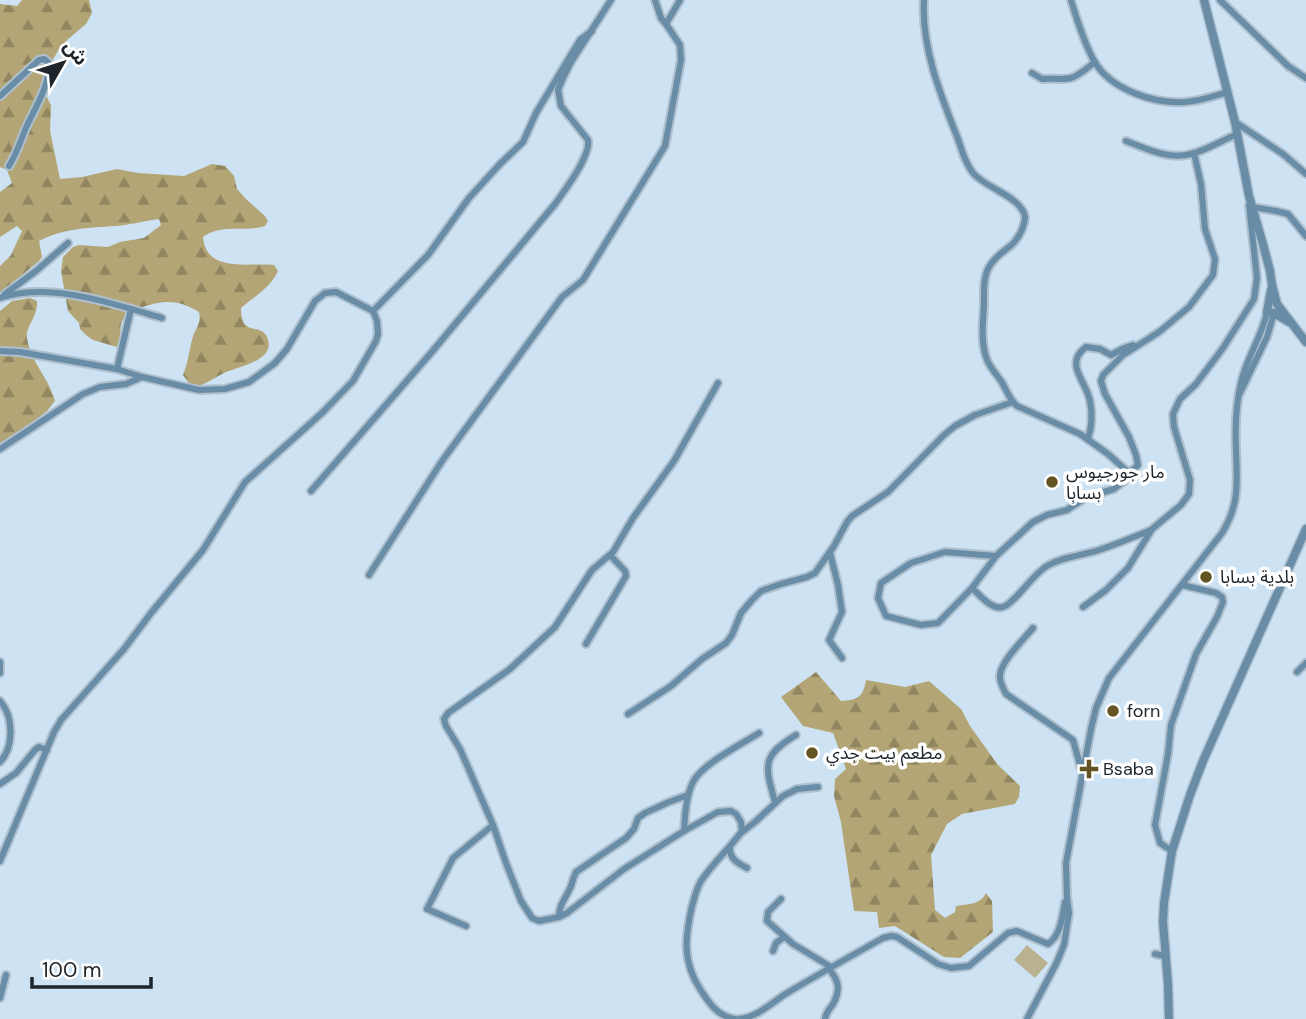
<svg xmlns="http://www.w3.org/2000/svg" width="1306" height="1019" viewBox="0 0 1306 1019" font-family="'DM Sans','Noto Sans Arabic',sans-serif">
<defs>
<pattern id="forest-firs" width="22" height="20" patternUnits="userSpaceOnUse" patternTransform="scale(1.75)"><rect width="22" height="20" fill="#b3a575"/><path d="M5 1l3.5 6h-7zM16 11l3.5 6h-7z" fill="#918660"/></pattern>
</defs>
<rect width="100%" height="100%" fill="#cde2f2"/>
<g fill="url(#forest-firs)">
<path d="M22,0H89L92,13L86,24L67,40L58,51L45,73L44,92L51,105L50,131L60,179L82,177L117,169L138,173L184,176L212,164L225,166L234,176L237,189L246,199L265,216L268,221L265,226C244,233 223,223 203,237C206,274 250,262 274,265L278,271C270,288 255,296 241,308C241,338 260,322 267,337C278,361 235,367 222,374C212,379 204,386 192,387L183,375C188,363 189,352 192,340C194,329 202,325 199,312C177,299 163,300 140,308C133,310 126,313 122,321C118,330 124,339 117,347L93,340L86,335L80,329L79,323L68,311L61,271L63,257L73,247L79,245L108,247L120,242L144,238L161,225L159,219C144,221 130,225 115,226C89,228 63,228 39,241L42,257L39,261L0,293V266L11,255L22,231L17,226L0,237V192L12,183L7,170L0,167V4L17,6Z"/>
<path d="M30,298L37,301C38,317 25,327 27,338C30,361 49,378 55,401L47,411L29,425L0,443V311L12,301Z"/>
<path d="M816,672L841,701C857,700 863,698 866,680L905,687L929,681L961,709L970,726L998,765L1020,786L1019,797L1015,804L962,814L947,824L931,855L935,910L945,918L955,912L956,906C968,904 980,905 986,893L992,901L993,932L960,958L944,957L895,926L879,928L877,912L854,911L841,822L834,796L835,779L846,769L833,733L803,726L781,697Z"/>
</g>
<polygon fill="#bab190" points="1027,945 1048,963 1035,978 1014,960"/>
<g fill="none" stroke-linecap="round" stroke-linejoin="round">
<defs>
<g id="minor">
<polyline points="655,0 661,18 666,24 680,0"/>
<path d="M924,0C921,47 941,96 958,139C962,151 965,163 973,173C985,188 1022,197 1025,217C1025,220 1024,224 1023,227C1014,251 1000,248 989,267C983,278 984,292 984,304C983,323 980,344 988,362C992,370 998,376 1003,384C1007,392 1010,400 1017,406L1080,434L1108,454L1128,472L1134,469L1138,465L1136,455L1129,437L1105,394L1101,381L1103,375L1123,355L1159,332L1189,307L1213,275L1215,259L1205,229L1201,184L1194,153"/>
<path d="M1071,0C1076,17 1086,46 1094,61C1111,90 1154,104 1185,102C1200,101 1214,96 1228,92"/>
<polyline points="1220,0 1288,66 1306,78"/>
<path d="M1032,73L1042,79C1051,78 1063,80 1071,78C1080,75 1087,68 1095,62"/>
<path d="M0,96L39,60L44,59L48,62C52,83 33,111 25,130C20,143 16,155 9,166"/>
<polyline points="1235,122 1283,154 1306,174"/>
<path d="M1126,141C1147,149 1168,160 1191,154C1207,150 1222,140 1238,134"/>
<polyline points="1252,207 1276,211 1288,214 1306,236"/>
<polyline points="5,294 36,271 68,243"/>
<path d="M0,298C49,281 114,304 162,318"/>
<polyline points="0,351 20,352 117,369 142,377 199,390 225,389 249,382 275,363 287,349 315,301 325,293 336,292 373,311"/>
<polyline points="117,369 131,309"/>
<path d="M718,383L674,461L633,518L613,552L592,570L555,627L510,669L448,713L444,719L446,726L460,749L493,825L506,863L521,901L532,918L539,921L559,917L567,913L624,869L684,831L718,812L731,811L736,814L741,822L742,831C730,848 713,863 701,881C696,889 695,897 692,906C685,937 682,961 700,989C709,1003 717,1016 735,1019"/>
<polyline points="1240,393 1267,337 1274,313"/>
<path d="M1088,439C1092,426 1093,415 1090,401C1087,382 1063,364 1086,347L1100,349L1111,355L1124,348L1133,345"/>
<polyline points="0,449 83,394 100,387 126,384 142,377"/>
<path d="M311,491L431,353L555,204C565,190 591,156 588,140L561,106L558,90L563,78L571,62L611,0"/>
<polyline points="830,553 838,585 842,612 829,640 842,658"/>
<polyline points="996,556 945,552 911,563 881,583 878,598 886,616 921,625 938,623 972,588 996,556 1033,522 1047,515 1067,510 1087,497 1114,489 1124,481 1131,471"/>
<polyline points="369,575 442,461 562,297 583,280 665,146 681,60 680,45 666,24"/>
<path d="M972,588C980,595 991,610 1003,607C1015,603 1032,575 1047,566C1063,556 1082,556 1099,550C1117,544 1134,537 1151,530"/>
<polyline points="1083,607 1106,590 1128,568 1152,529 1181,505 1189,494 1190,480 1174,427 1173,414 1180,399 1196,384 1223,348 1254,299 1257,278 1249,205"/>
<path d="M1033,628C1024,639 999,663 1000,677C1000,683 1003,688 1006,694L1073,740L1082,772"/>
<polyline points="586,644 626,576 625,571 610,555"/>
<polyline points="0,662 0,673"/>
<polyline points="1297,672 1306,663"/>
<path d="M0,701C14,717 14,747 0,762"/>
<polyline points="628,714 671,686 702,659 726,643 732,635 741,613 752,600 761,591 781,584 807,577 815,573 834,546 847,522 852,516 888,492 944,435 955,426 975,415 1013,402"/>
<polyline points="0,784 16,773 35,750 39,747 47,750"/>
<path d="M775,802C765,766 761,756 796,735"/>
<path d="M684,831C685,815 686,796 693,782C702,764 742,744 759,733"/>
<polyline points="741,833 756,821 783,796 797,789 818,787"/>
<path d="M730,847C729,858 737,863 747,868"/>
<polyline points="1172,851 1160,843 1155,825 1168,754 1171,725 1196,654 1217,617 1223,602 1222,597 1216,593 1182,585"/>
<polyline points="0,861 54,732 61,720 124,649 151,613 203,550 245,482 322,413 353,381 376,341 378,334 377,321 373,311 428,255 469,198 500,164 523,142 536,113 580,40 592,31"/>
<polyline points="781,899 768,912 767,921 793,944 831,967"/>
<path d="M559,917C559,902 568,897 572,883C573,879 574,876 576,872L626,838L634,829L638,818L645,813L669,802L688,795"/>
<polyline points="466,926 427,909 453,858 493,825"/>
<polyline points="773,951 776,943 784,937"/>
<polyline points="1155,954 1165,956"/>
<polyline points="0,998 6,975"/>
<path d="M739,1019C758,1017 771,1003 787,993C819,974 851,956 883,938L891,936L897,937L938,964L951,968L969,966L1008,933L1017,931L1048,944C1061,935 1062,917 1065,902"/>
<path d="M825,1019C826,1012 829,1010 833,1004C841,990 839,980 828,968"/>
<path d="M1027,1019L1056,964L1064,945L1069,913L1067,897L1066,863L1091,729L1096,708L1109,678L1222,533C1240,504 1237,482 1236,449C1235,428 1236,404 1241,383C1246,358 1262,337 1267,312"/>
</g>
<g id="tertiary">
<polyline points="1204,0 1235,122 1249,196 1263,244 1270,271 1272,285 1277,304 1306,342"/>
<polyline points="1271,290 1267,312 1274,313 1289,322"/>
<polyline points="1169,1019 1168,984 1163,922 1164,903 1172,851 1190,795 1203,761 1306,529"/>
</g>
</defs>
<use href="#minor" stroke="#aec0ce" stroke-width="10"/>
<use href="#tertiary" stroke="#aec0ce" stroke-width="11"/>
<use href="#minor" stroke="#698ca7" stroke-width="6"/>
<use href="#tertiary" stroke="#698ca7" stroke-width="8"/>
</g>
<g fill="#635522" stroke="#fff" stroke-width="2.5">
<circle cx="1052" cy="482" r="7"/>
<circle cx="1206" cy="577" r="7"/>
<circle cx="1113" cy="711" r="7"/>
<circle cx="812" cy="753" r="7"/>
<path d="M1085.5 758.5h7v7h7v7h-7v7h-7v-7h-7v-7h7z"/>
</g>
<g text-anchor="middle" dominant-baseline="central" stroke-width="7" stroke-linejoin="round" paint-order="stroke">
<g font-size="18" fill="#1e252b" stroke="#fff" text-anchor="start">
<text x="1066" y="472">مار جورجيوس<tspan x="1066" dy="21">بسابا</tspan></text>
<text x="1220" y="577">بلدية بسابا</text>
<text x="1127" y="711">forn</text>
<text x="826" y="753">مطعم بيت جدي</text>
<text x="1103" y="769">Bsaba</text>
</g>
</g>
<g transform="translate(63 63) rotate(51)" stroke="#ffffff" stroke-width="5" paint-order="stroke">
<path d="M0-5L12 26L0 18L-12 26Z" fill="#1e252b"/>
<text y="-10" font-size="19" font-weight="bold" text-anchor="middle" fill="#1e252b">ش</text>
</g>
<path d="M32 977v10h119v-10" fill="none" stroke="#1e252b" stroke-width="3.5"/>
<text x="42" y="977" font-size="21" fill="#1e252b" stroke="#ffffff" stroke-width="5" paint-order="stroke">100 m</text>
</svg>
